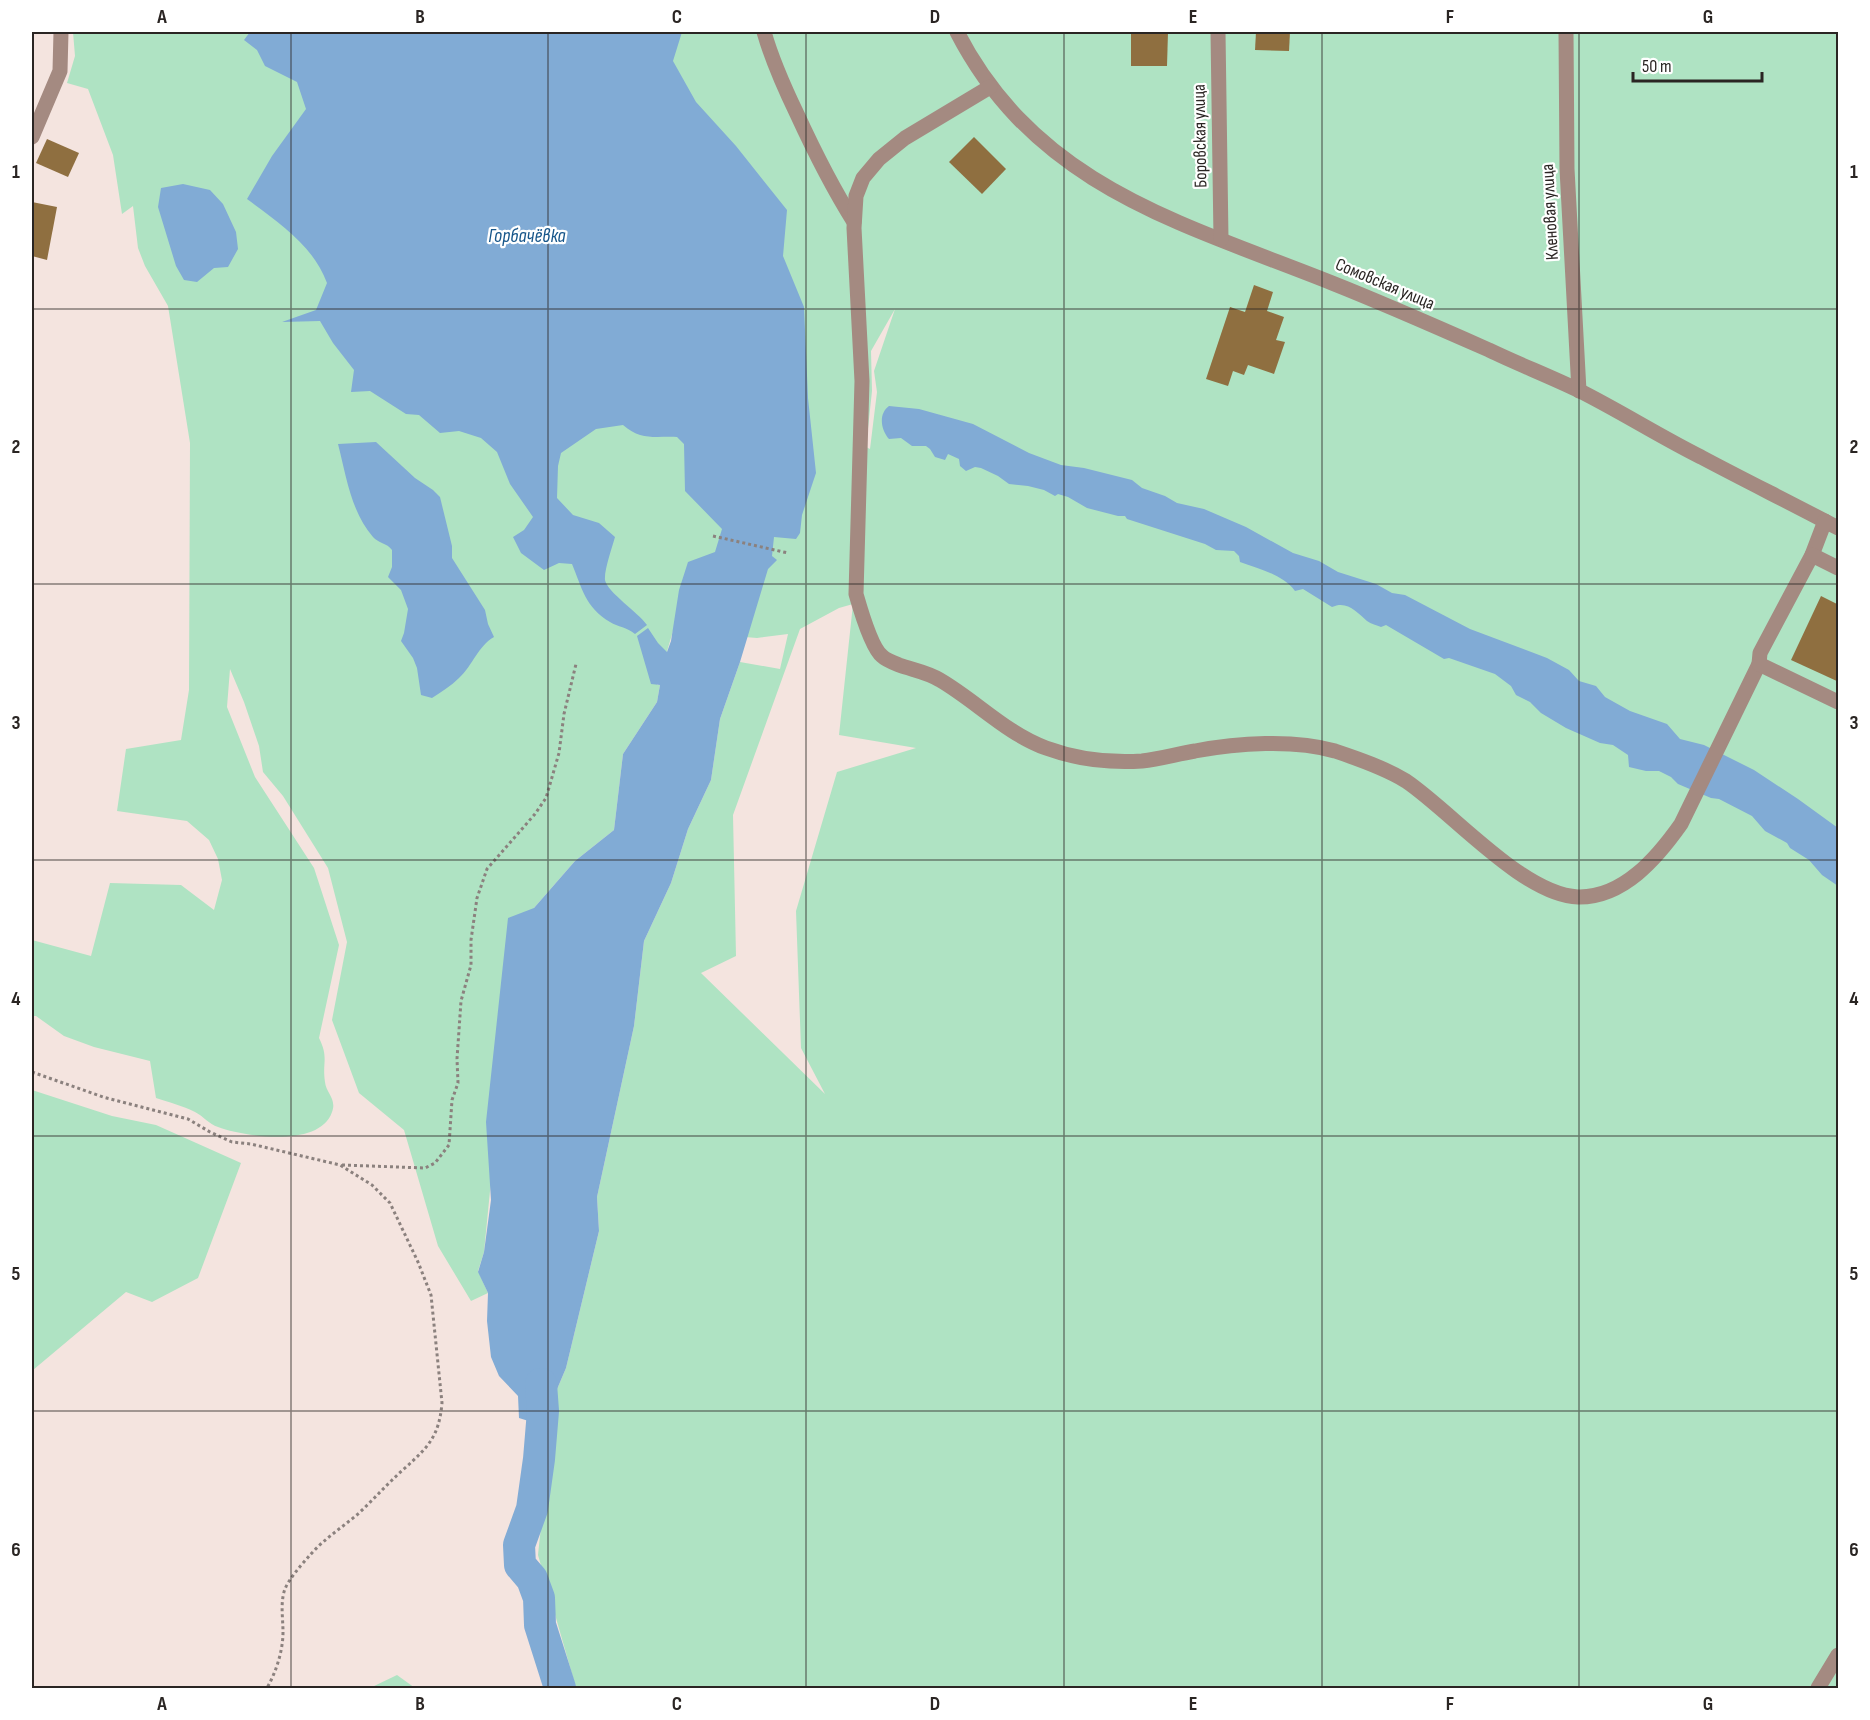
<svg xmlns="http://www.w3.org/2000/svg" width="1870" height="1720" viewBox="0 0 1870 1720" font-family="'Sofia Sans Condensed',sans-serif">
<rect width="100%" height="100%" fill="#f4e4df"/>
<g fill="#afe3c3" fill-rule="evenodd">
<path d="M73,32H1838V1688H576L538,1555L555,1394L566,1368L599,1231L597,1197L634,1026L644,941L671,883L688,829L711,780L720,719L740,662L780,669L788,634L757,638L673,631L657,685H660L657,702L623,754L614,830L575,861L534,908L490,1191L484,1252L478,1271L488,1293L471,1301L438,1246L404,1130L359,1093L332,1020L347,942L328,868L283,796L263,772L259,746L244,702L230,669L227,707L255,777L314,868L339,945L319,1038C329,1058 322,1062 325,1082C326,1093 337,1099 332,1112C320,1148 245,1137 218,1127C209,1124 203,1116 195,1112C183,1106 168,1102 156,1098L150,1061L94,1047L64,1036L36,1016H32V940L91,956L110,883L181,885L214,910L222,880L218,859L209,840L187,821L117,811L126,749L181,740L189,690L190,443L168,306L145,266L138,248L133,206L122,214L113,155L88,89L67,83L75,56ZM895,309L874,371L877,392L870,449L866,447L872,391L871,351ZM853,604L839,735L916,748L837,772L796,911L801,1048L825,1094L701,973L736,956L733,815L800,629L839,608Z"/>
<polygon points="32,1090 112,1116 156,1125 241,1163 198,1278 152,1302 126,1292 33,1370 32,1354"/>
<polygon points="397,1675 415,1688 370,1688"/>
</g>
<g fill="#81abd5">
<path d="M250,32H682L673,61L696,102L736,146L787,210L783,256L804,307L808,398L816,473L802,515L800,533L796,539L774,537L772,556L777,560L768,569L740,662L720,719L711,780L688,829L671,883L644,941L634,1026L597,1197L599,1231L566,1368L555,1394L551,1428L519,1418L518,1396L499,1376L491,1357L487,1321L488,1293L478,1272L484,1252L491,1200L486,1122L508,918L534,908L575,861L614,830L623,754L657,702L660,685L651,684L637,636L648,628L658,643L667,652L671,641L679,590L688,562L715,552L722,529L685,491L684,444L677,437C655,436 641,441 623,425L596,429L561,453L558,466L557,498L573,515L599,523L615,537C612,548 604,570 605,580C607,592 638,612 647,625L635,634C627,627 618,627 610,622C585,607 582,588 572,564L559,563L544,570L521,553L513,537L524,530L533,517L510,484L497,452L481,438L459,431L440,433L419,415L406,414L370,391L351,392L354,370L333,343L320,321L282,322L316,310L327,283C313,245 278,222 247,199L272,156L306,109L297,82L265,66L257,50L244,40Z"/>
<polygon points="183,184 210,190 223,204 236,232 238,249 228,267 214,268 197,282 184,280 176,266 158,207 161,188"/>
<path d="M889,406L919,409L973,424L1029,453L1061,465L1084,468L1132,480L1142,488L1165,496L1177,503L1204,509L1246,527L1293,553L1319,561L1338,572L1376,584L1392,593L1405,595L1470,629L1547,658L1569,670L1579,681L1596,686L1605,697L1630,711L1667,724L1680,739L1704,745L1754,770L1798,799L1838,828V886L1822,875L1809,860L1790,848L1787,843L1765,831L1752,816L1719,799L1711,798L1678,784L1671,777L1659,771H1646L1629,767L1628,755L1613,745L1600,743L1566,728L1541,713L1530,702L1516,695L1511,686L1495,674L1449,658L1444,659L1386,625L1381,627C1377,625 1371,624 1367,621C1357,612 1347,600 1332,607L1303,589L1295,591C1282,574 1259,569 1240,562L1239,556L1234,551L1216,550L1205,544L1127,519L1125,516H1118L1087,508L1068,497L1058,494L1055,496L1044,490L1028,486L1009,484L998,476L981,468L975,467L966,471L960,466L959,459L948,454L945,460L935,457L930,449L926,446H912L901,438L889,439C881,430 878,414 889,406Z"/>
<path d="M376,442L415,478L433,490L440,497L452,546V558L485,610L488,624L494,637C478,646 473,665 459,678C451,686 441,692 432,698L421,695L417,668L413,658L401,641L404,633L408,609L401,590L388,577L392,567V550C387,543 378,543 373,537C351,512 346,475 338,444Z"/>
</g>
<g fill="none" stroke-linecap="round" stroke-linejoin="round">
<polyline stroke="#81abd5" stroke-width="32" points="541,1384 543,1411 539,1459 532,1509 519,1545 520,1565 532,1579 539,1598 540,1625 560,1688"/>
</g>
<g fill="#8f6f40">
<polygon points="1131,32 1168,32 1167,66 1131,66"/>
<polygon points="1256,32 1290,32 1289,51 1255,50"/>
<polygon points="974,137 1006,169 982,194 949,162"/>
<polygon points="47,139 79,153 68,177 36,163"/>
<polygon points="32,202 57,207 47,260 32,256"/>
<polygon points="1254,285 1273,292 1267,311 1284,317 1276,340 1285,342 1274,374 1248,365 1244,375 1233,371 1228,386 1206,379 1230,307 1245,312"/>
<polygon points="1821,596 1839,605 1839,682 1791,660"/>
</g>
<g fill="none" stroke-linecap="round" stroke-linejoin="round">
<g stroke="#8b817e" stroke-width="3" stroke-dasharray="3 3" stroke-linecap="butt">
<polyline points="713,536 788,553"/>
<path d="M32,1072L103,1097L188,1119L210,1132L232,1142L251,1144L340,1165L372,1185L390,1203L418,1262L431,1295L442,1403C439,1437 428,1447 405,1468C389,1482 375,1498 359,1513C343,1527 325,1538 311,1554C303,1563 294,1573 288,1583C279,1597 283,1616 283,1632C283,1651 276,1672 267,1688"/>
<polyline points="342,1165 425,1168 435,1163 449,1145 452,1100 458,1083 457,1059 461,1001 471,965 471,940 477,898 487,869 535,814 546,798 559,753 564,714 576,664"/>
</g>
<g stroke="#a48a81" stroke-width="15">
<path d="M764,32C772,60 784,87 797,114C814,151 832,187 854,222"/>
<path d="M957,32C1037,187 1182,223 1332,283C1385,304 1437,327 1489,350C1518,364 1549,376 1578,390C1620,411 1659,436 1701,457C1746,481 1793,504 1838,528"/>
<polyline points="1218,32 1221,239"/>
<polyline points="1566,32 1567,169 1579,391"/>
<path d="M990,87L905,138L879,159L863,178L856,196L854,228L862,381L856,594C860,608 871,647 882,656C886,660 894,663 899,665C913,670 927,672 940,680C976,701 1007,734 1046,748C1076,759 1111,763 1142,761C1160,759 1177,754 1195,751C1237,743 1294,739 1335,751C1359,759 1385,768 1406,781C1452,812 1523,895 1578,897C1623,898 1657,858 1681,824L1759,664"/>
<polyline points="32,137 60,71 61,32"/>
<polyline points="1825,521 1812,555 1760,653 1759,664 1838,702"/>
<polyline points="1812,555 1838,568"/>
<polyline points="1818,1688 1838,1655"/>
</g>
</g>
<path fill="none" stroke="#2a2523" stroke-width="1.5" stroke-opacity="0.55" d="M291,32V1688M548,32V1688M806,32V1688M1064,32V1688M1322,32V1688M1579,32V1688M32,309H1838M32,584H1838M32,860H1838M32,1136H1838M32,1411H1838"/>
<g text-anchor="middle" dominant-baseline="central" stroke-width="4.5" stroke-linejoin="round" paint-order="stroke">
<g font-size="18" fill="#2a2523" stroke="#fff">
<text transform="translate(1200 136) rotate(-91)">Боровская улица</text>
<text transform="translate(1550 212) rotate(-93)">Кленовая улица</text>
<text transform="translate(1385 284) rotate(23)">Сомовская улица</text>
</g>
<g font-size="20" font-style="italic" fill="#17568a" stroke="#fff">
<text x="527" y="236">Горбачёвка</text>
</g>
</g>
<rect width="1870" height="1720" fill="none" stroke="#ffffff" stroke-width="66"/>
<path d="M1633 72v9h129v-9" fill="none" stroke="#2a2523" stroke-width="3"/>
<text x="1642" y="72" font-size="18" fill="#2a2523" stroke="#ffffff" stroke-width="4.5" paint-order="stroke">50 m</text>
<rect x="33" y="33" width="1804" height="1654" fill="none" stroke="#2a2523" stroke-width="2"/>
<g font-size="20" text-anchor="middle" font-weight="bold" fill="#2a2523">
<text x="162" y="23">A</text>
<text x="420" y="23">B</text>
<text x="677" y="23">C</text>
<text x="935" y="23">D</text>
<text x="1193" y="23">E</text>
<text x="1450" y="23">F</text>
<text x="1708" y="23">G</text>
<text x="16" y="178">1</text>
<text x="1854" y="178">1</text>
<text x="16" y="453">2</text>
<text x="1854" y="453">2</text>
<text x="16" y="729">3</text>
<text x="1854" y="729">3</text>
<text x="16" y="1005">4</text>
<text x="1854" y="1005">4</text>
<text x="16" y="1280">5</text>
<text x="1854" y="1280">5</text>
<text x="16" y="1556">6</text>
<text x="1854" y="1556">6</text>
<text x="162" y="1710">A</text>
<text x="420" y="1710">B</text>
<text x="677" y="1710">C</text>
<text x="935" y="1710">D</text>
<text x="1193" y="1710">E</text>
<text x="1450" y="1710">F</text>
<text x="1708" y="1710">G</text>
</g>
</svg>
